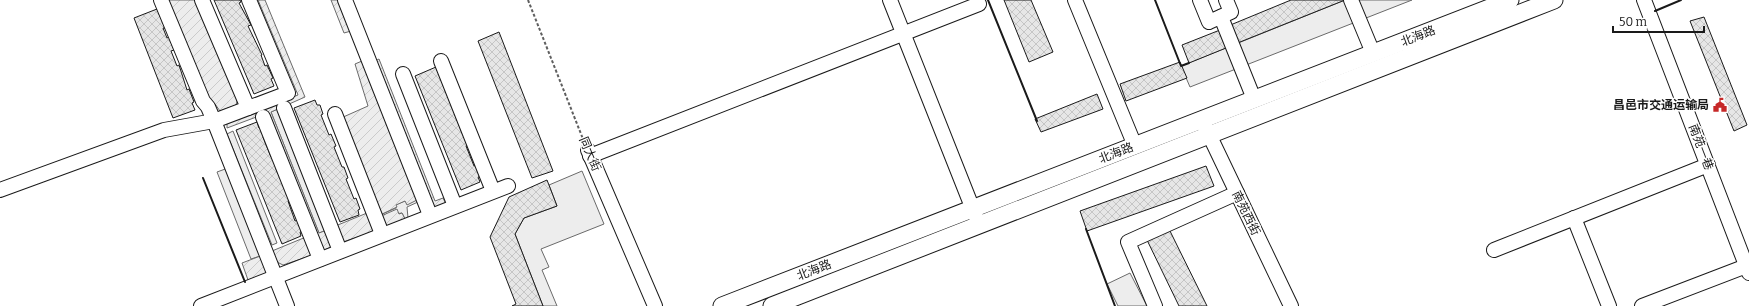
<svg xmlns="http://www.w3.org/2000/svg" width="1749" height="306" viewBox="0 0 1749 306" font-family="Bitter,'Noto Sans SC',serif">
<defs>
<pattern id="garden-furrows" width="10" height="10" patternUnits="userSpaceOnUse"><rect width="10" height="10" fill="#ededed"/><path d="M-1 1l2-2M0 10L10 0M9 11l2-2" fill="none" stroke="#cbcbcb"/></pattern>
<pattern id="building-cross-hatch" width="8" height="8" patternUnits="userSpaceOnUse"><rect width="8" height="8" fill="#e6e6e6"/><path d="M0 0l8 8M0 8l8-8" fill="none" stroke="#c5c5c5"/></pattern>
</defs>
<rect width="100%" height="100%" fill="#fff"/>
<g fill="#ededed" stroke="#6a6a6a">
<polygon points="1345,0 1412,0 1190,87 1181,66"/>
<polygon points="280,108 327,230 319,233 271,112"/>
<polygon points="233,131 277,243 272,245 227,134"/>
<polygon points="228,168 263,255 251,259 217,172"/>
<polygon points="582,171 604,224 541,249 549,267 542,270 557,306 543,306 515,234 524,218 557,206 549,185"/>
<polygon points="417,200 418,202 407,207 408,218 405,219 402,213 381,216 380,215 396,208 395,205 405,201"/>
<polygon points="1130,273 1147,306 1118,306 1107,284"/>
</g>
<g fill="url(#garden-furrows)" stroke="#6a6a6a">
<polygon points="168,0 198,0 238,98 236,105 220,111 215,104 211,105"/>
<polygon points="258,0 265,0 305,97 271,112 319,233 327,230 332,242 331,247 322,251 267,113 227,128 227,123 298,95"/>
<polygon points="331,0 339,0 351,31 344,33"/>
<polygon points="379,59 435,201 443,198 446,204 436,208 432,206 375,61"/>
<polygon points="362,61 417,200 407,205 405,201 396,205 397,207 380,215 341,118 368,106 355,64"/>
<polygon points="397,209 399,214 402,213 405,219 385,227 381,216"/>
<polygon points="367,213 375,231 343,242 333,227"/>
<polygon points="306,237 313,255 283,265 277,262 272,251"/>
<polygon points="263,255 268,269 266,274 248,280 242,263"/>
</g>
<g fill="url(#building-cross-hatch)" stroke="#1a1a1a">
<polygon points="214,0 240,0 241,2 239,3 251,25 248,26 262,55 261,55 265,66 267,65 273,78 271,79 274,86 254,94"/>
<polygon points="1004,0 1031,0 1053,52 1029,62"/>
<polygon points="1291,0 1345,0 1235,44 1228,26"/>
<polygon points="157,9 165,28 163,28 167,38 169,37 174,50 171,51 177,66 179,65 187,90 189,89 194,102 192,103 195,110 173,118 134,18"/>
<polygon points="1704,17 1747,125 1734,131 1690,21"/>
<polygon points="1220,30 1226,48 1189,63 1182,45"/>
<polygon points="499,32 553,171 532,178 478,41"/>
<polygon points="1180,62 1187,78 1126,101 1120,84"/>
<polygon points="436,67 438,73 441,72 444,82 442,82 450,102 452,102 457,114 455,115 463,135 464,134 469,145 466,146 474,166 477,165 481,176 478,177 480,182 461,190 415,76"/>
<polygon points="1097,94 1103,109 1041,132 1035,119"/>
<polygon points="315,100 317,105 320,105 323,114 321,115 329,135 331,134 336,146 334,147 342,167 344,167 348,178 346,179 354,199 356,198 360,209 358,210 359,215 340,222 294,108"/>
<polygon points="257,122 259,128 262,127 265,136 263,137 271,157 273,156 278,169 276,169 290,200 288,201 295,221 298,220 302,231 300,232 301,236 282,244 236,130"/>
<polygon points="1206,166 1214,186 1087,231 1080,211"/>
<polygon points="547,180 557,206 524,218 515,234 543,306 512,306 516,304 490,237 509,197"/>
<polygon points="1169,229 1207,306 1179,306 1147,240"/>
</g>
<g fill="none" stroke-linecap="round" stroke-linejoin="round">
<defs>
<g id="minor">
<polyline points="202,0 248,108"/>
<polyline points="249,0 288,93 214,121 287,306"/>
<polyline points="345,0 430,215"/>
<polyline points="890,0 976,217"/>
<polyline points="1075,0 1135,146"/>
<polyline points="1200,0 1209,22 1231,12 1226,0"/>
<polyline points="1351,0 1373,53"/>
<polyline points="1644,0 1749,273"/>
<polyline points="1221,17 1254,99"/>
<polyline points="441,61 493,191"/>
<polyline points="403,74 455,206"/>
<polyline points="284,108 340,251"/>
<polyline points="335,114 382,234"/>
<polyline points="263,117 320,259"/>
<polyline points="1205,126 1291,306"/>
<polyline points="588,150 655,306"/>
<polyline points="590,156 979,4"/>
<polyline points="0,190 164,130 214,121 208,107 203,101 161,0"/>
<polyline points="1574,218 1609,306"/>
<polyline points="1494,250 1708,165"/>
<polyline points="201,306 508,186"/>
<polyline points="1155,306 1128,242 1237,193"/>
<polyline points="1642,306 1749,265"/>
</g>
<g id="major">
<polyline points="722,306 1510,0"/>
<polyline points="772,306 1554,0"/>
</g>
</defs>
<use href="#minor" stroke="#1a1a1a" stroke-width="16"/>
<use href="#major" stroke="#1a1a1a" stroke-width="19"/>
<polyline stroke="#5f5f5f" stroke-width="2" stroke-dasharray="3 2" stroke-linecap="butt" points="528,0 583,139"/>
<use href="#minor" stroke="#fff" stroke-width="14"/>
<use href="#major" stroke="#fff" stroke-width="17"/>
<g stroke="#1a1a1a" stroke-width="2">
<polyline points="988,0 1037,121"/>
<polyline points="1155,0 1181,66 1189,63"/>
<polyline points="1655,11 1681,0"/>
<polyline points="203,178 245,282"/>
<polyline points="1086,229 1115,306"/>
</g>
</g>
<defs>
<symbol id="civic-bare" viewBox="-9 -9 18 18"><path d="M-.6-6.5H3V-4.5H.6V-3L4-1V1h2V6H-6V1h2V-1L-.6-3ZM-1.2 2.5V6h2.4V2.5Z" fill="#c62828" stroke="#fff" stroke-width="2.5" paint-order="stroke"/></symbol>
</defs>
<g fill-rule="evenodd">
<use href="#civic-bare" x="1710" y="95" width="20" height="20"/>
</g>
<g text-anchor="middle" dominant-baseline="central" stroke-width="3" stroke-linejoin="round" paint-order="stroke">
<g font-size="12" fill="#1a1a1a" stroke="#fff">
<text transform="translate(1418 36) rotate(-21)">北海路</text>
<text transform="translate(1701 147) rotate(69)">南苑一巷</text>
<text transform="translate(1116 153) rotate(-21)">北海路</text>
<text transform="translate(590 154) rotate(67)">同大街</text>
<text transform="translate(1246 213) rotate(64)">南苑西街</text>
<text transform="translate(814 270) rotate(-21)">北海路</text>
</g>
<g font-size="12" font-weight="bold" fill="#1a1a1a" stroke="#fff" text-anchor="end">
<text x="1709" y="105">昌邑市交通运输局</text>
</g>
</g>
<path d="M1613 26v6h91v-6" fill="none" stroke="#1a1a1a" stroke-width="2"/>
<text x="1619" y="26" font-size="12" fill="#1a1a1a" stroke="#ffffff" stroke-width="3" paint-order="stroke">50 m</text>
</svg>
